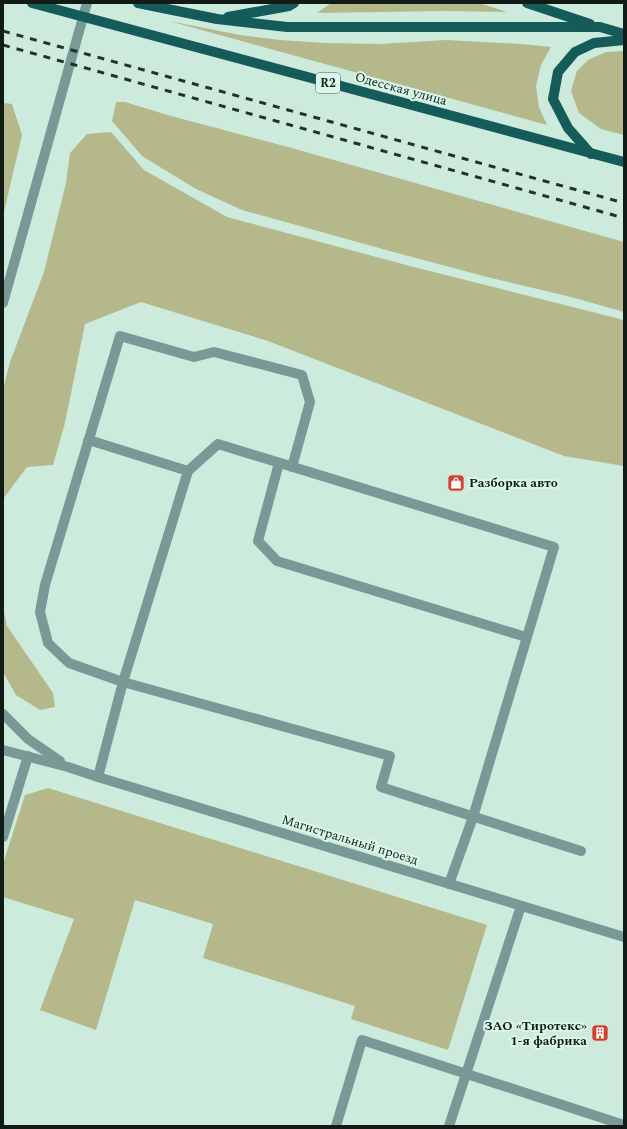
<svg xmlns="http://www.w3.org/2000/svg" width="627" height="1129" viewBox="0 0 627 1129" font-family="Spectral,serif">
<rect width="100%" height="100%" fill="#ccebdd"/>
<g fill="#b4b88a">
<polygon points="331,3 479,3 507,12 444,11 317,13"/>
<polygon points="169,21 240,35 280,40 326,43 380,44 446,40 521,44 551,47 541,65 536,86 539,107 547,125"/>
<polygon points="624,51 624,135 601,129 579,113 571,91 577,71 588,60 606,52"/>
<polygon points="116,102 125,102 171,116 288,147 624,242 624,312 571,297 491,278 397,253 242,210 196,189 142,156 112,121"/>
<polygon points="3,103 12,104 22,135 3,216"/>
<polygon points="111,132 144,170 227,217 410,266 624,320 624,466 564,456 268,341 141,302 85,324 65,423 53,465 27,467 3,499 3,501 3,390 10,362 44,272 66,183 70,153 87,134"/>
<polygon points="3,608 7,626 53,693 55,707 40,710 16,695 3,672"/>
<polygon points="48,788 487,925 448,1050 351,1019 355,1006 203,958 213,924 135,900 96,1030 40,1010 74,919 3,897 3,864 25,795"/>
</g>
<g fill="none" stroke-linecap="round" stroke-linejoin="round">
<g stroke="#799997" stroke-width="10">
<polyline points="3,303 87,3"/>
<polyline points="88,441 92,441 188,471 123,682 98,777"/>
<polyline points="279,463 258,541 277,561 526,637"/>
<polyline points="292,467 310,402 302,375 214,352 194,357 120,336 45,585 40,612 48,643 69,663 123,682 390,756 381,787 581,851"/>
<polyline points="188,471 218,444 554,547 473,817 449,884"/>
<polyline points="3,714 28,739 60,761"/>
<polyline points="3,750 68,767 98,777 624,937"/>
<polyline points="3,837 28,756"/>
<polyline points="336,1126 362,1040 624,1125"/>
<polyline points="449,1126 521,906"/>
</g>
<g stroke="#155b5a" stroke-width="10">
<polyline points="32,3 624,162"/>
<polyline points="138,3 217,19 287,27 600,27 624,34"/>
<polyline points="527,3 590,24"/>
<polyline points="228,17 289,6 294,3"/>
<polyline points="591,154 568,128 553,99 558,72 575,52 594,43 624,40"/>
</g>
<g stroke="#25322c" stroke-width="3" stroke-dasharray="7 7" stroke-linecap="butt">
<polyline points="3,31 624,203"/>
<polyline points="3,45 624,218"/>
</g>
</g>
<defs>
<symbol id="shop-square" viewBox="-11 -11 22 22"><rect x="-9" y="-9" width="18" height="18" rx="4" fill="#d04333" stroke="#d9f8ea"/><path d="M-5-2.5h2.3a2.7 3.5 0 0 1 5.4 0H5L5.5 6h-11ZM-1.5-2.5h3a1.5 2.3 0 0 0-3 0Z" fill="#fff"/></symbol>
<symbol id="building-square" viewBox="-11 -11 22 22"><rect x="-9" y="-9" width="18" height="18" rx="4" fill="#d04333" stroke="#d9f8ea"/><path d="M-4-6H4V6H1V3H-1V6H-4ZM-2.5-4.3h1.7v1.8h-1.7ZM.8-4.3h1.7v1.8H.8ZM-2.5-1h1.7V.8h-1.7ZM.8-1h1.7V.8H.8Z" fill="#fff"/></symbol>
</defs>
<g fill-rule="evenodd">
<use href="#shop-square" x="446" y="473" width="20" height="20"/>
<use href="#building-square" x="590" y="1023" width="20" height="20"/>
</g>
<g text-anchor="middle" dominant-baseline="central" stroke-width="4" stroke-linejoin="round" paint-order="stroke">
<rect fill="#d9f8ea" stroke="#4d5e56" stroke-width="1" x="316" y="73" width="24" height="20" rx="3"/>
<g font-size="12" font-weight="bold" fill="#111c17">
<text x="328" y="83">R2</text>
</g>
<g font-size="13" fill="#111c17" stroke="#d9f8ea">
<text transform="translate(401 89) rotate(15)">Одесская улица</text>
<text transform="translate(350 840) rotate(17)">Магистральный проезд</text>
</g>
<g font-size="13" font-weight="bold" fill="#111c17" stroke="#d9f8ea" text-anchor="start">
<text x="469" y="483">Разборка авто</text>
<text x="587" y="1026" text-anchor="end">ЗАО «Тиротекс»<tspan x="587" dy="15">1-я фабрика</tspan></text>
</g>
</g>
<rect width="627" height="1129" fill="none" stroke="#111c17" stroke-width="8"/>
</svg>
